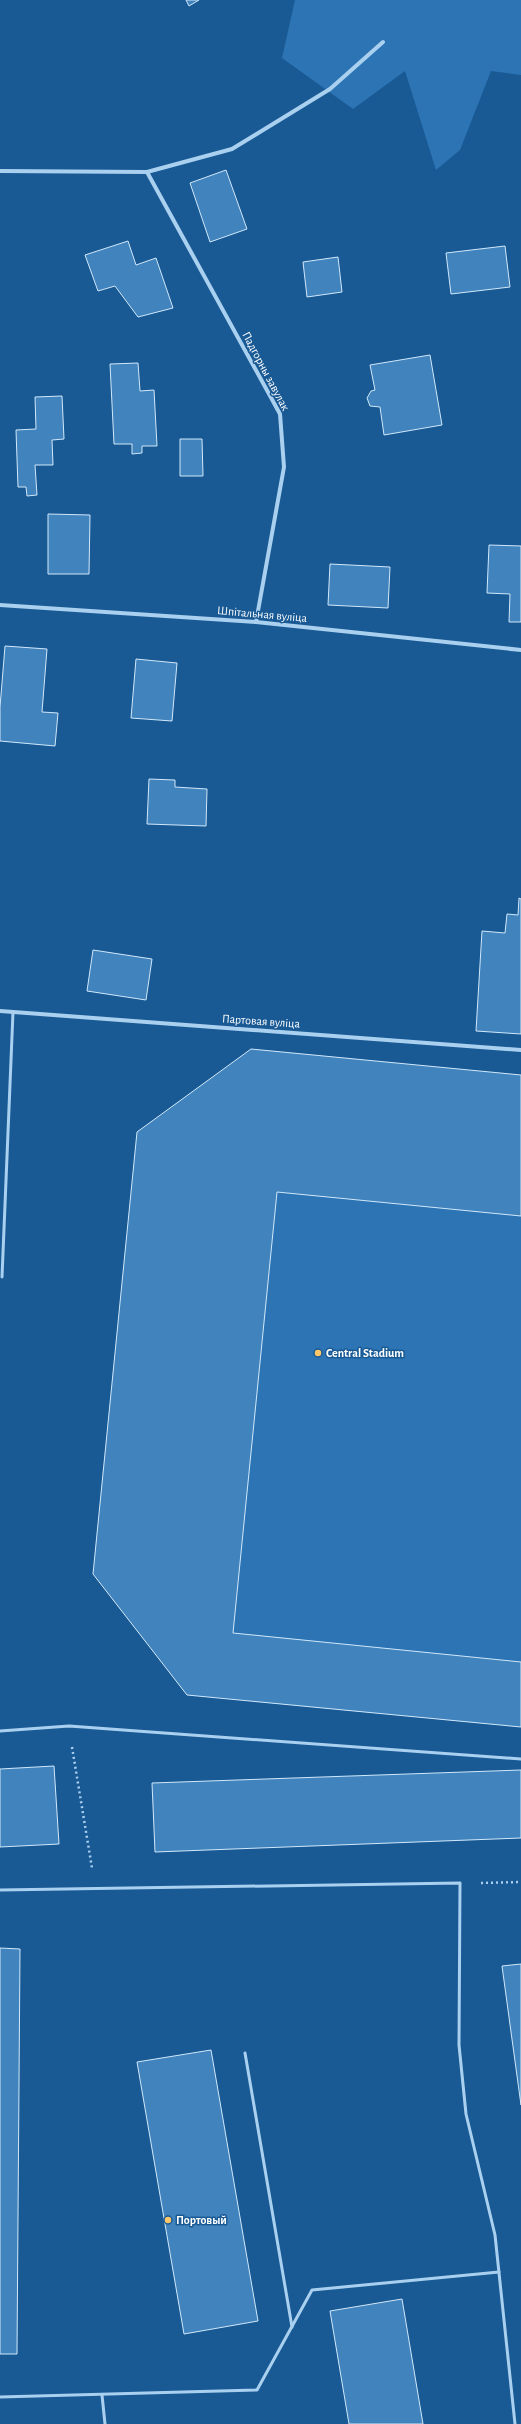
<svg xmlns="http://www.w3.org/2000/svg" width="521" height="2424" viewBox="0 0 521 2424" font-family="'Alegreya Sans',sans-serif">
<rect width="100%" height="100%" fill="#195a95"/>
<g fill="#2c74b4">
<polygon points="295,0 521,0 521,75 491,71 460,150 436,170 405,71 353,109 282,58"/>
<polygon points="251,1049 521,1075 521,1727 187,1695 93,1574 137,1132"/>
</g>
<g fill="#4183bc" stroke="#d1e8fb">
<polygon points="186,0 199,0 189,6"/>
<polygon points="226,170 247,229 210,242 190,183"/>
<polygon points="128,241 136,265 156,258 173,308 138,317 115,286 98,291 85,255"/>
<polygon points="505,246 510,287 451,294 446,253"/>
<polygon points="338,257 342,292 307,297 303,262"/>
<polygon points="430,355 442,425 384,435 380,407 370,406 367,398 371,391 375,390 370,365"/>
<polygon points="138,363 140,391 154,390 157,446 142,446 142,453 132,454 132,444 114,444 110,364"/>
<polygon points="62,396 64,439 52,440 53,465 35,465 37,495 27,496 26,487 18,487 16,430 36,429 35,397"/>
<polygon points="180,439 202,439 203,476 180,476"/>
<polygon points="48,514 90,515 89,574 48,574"/>
<polygon points="489,545 521,546 521,622 509,622 510,594 487,593"/>
<polygon points="330,564 390,567 388,608 328,605"/>
<polygon points="5,646 47,649 42,712 58,713 55,746 0,741 0,707"/>
<polygon points="136,659 177,663 172,721 131,718"/>
<polygon points="149,779 175,780 175,787 207,789 206,826 147,824"/>
<polygon points="519,898 521,899 521,1034 476,1031 482,931 505,933 507,914 518,915"/>
<polygon points="93,950 152,959 146,1000 87,991"/>
<polygon points="251,1049 521,1075 521,1216 277,1192 233,1633 521,1662 521,1727 187,1695 93,1574 137,1132"/>
<polygon points="54,1766 59,1844 0,1847 0,1769"/>
<polygon points="521,1770 521,1838 155,1852 152,1783"/>
<polygon points="0,1948 20,1949 17,2354 0,2354"/>
<polygon points="521,1964 521,2105 502,1966"/>
<polygon points="211,2050 258,2321 184,2334 137,2062"/>
<polygon points="402,2299 423,2424 349,2424 330,2311"/>
</g>
<g fill="none" stroke-linecap="round" stroke-linejoin="round">
<g stroke="#aad0f0" stroke-width="2.5" stroke-dasharray="2 3" stroke-linecap="butt">
<polyline points="72,1747 92,1868"/>
<polyline points="481,1883 521,1882"/>
</g>
<g stroke="#aad0f0" stroke-width="3">
<polyline points="2,1277 13,1012"/>
<polyline points="0,1731 69,1726 521,1759"/>
<polyline points="0,1890 460,1883 459,2045 466,2114 495,2235 515,2424"/>
<polyline points="245,2053 292,2327"/>
<polyline points="102,2395 105,2424"/>
<polyline points="0,2397 257,2390 312,2290 499,2272"/>
</g>
<g stroke="#aad0f0" stroke-width="4">
<polyline points="0,171 147,172 232,149 330,89 383,42"/>
<polyline points="147,172 280,414 284,467 256,622"/>
<polyline points="0,605 256,622 521,650"/>
<polyline points="0,1011 521,1050"/>
</g>
</g>
<g fill="#ffc76a" stroke="#195a95" stroke-width="1.5">
<circle cx="318" cy="1353" r="4"/>
<circle cx="168" cy="2220" r="4"/>
</g>
<g text-anchor="middle" dominant-baseline="central" stroke-width="3" stroke-linejoin="round" paint-order="stroke">
<g font-size="12" fill="#fff" stroke="#195a95">
<text transform="translate(266 371) rotate(62)">Падгорны завулак</text>
<text transform="translate(262 614) rotate(5)">Шпітальная вуліца</text>
<text transform="translate(261 1021) rotate(4)">Партовая вуліца</text>
</g>
<g font-size="12" font-weight="bold" fill="#fff" stroke="#195a95" text-anchor="start">
<text x="326" y="1353">Central Stadium</text>
<text x="176" y="2220">Портовый</text>
</g>
</g>
</svg>
